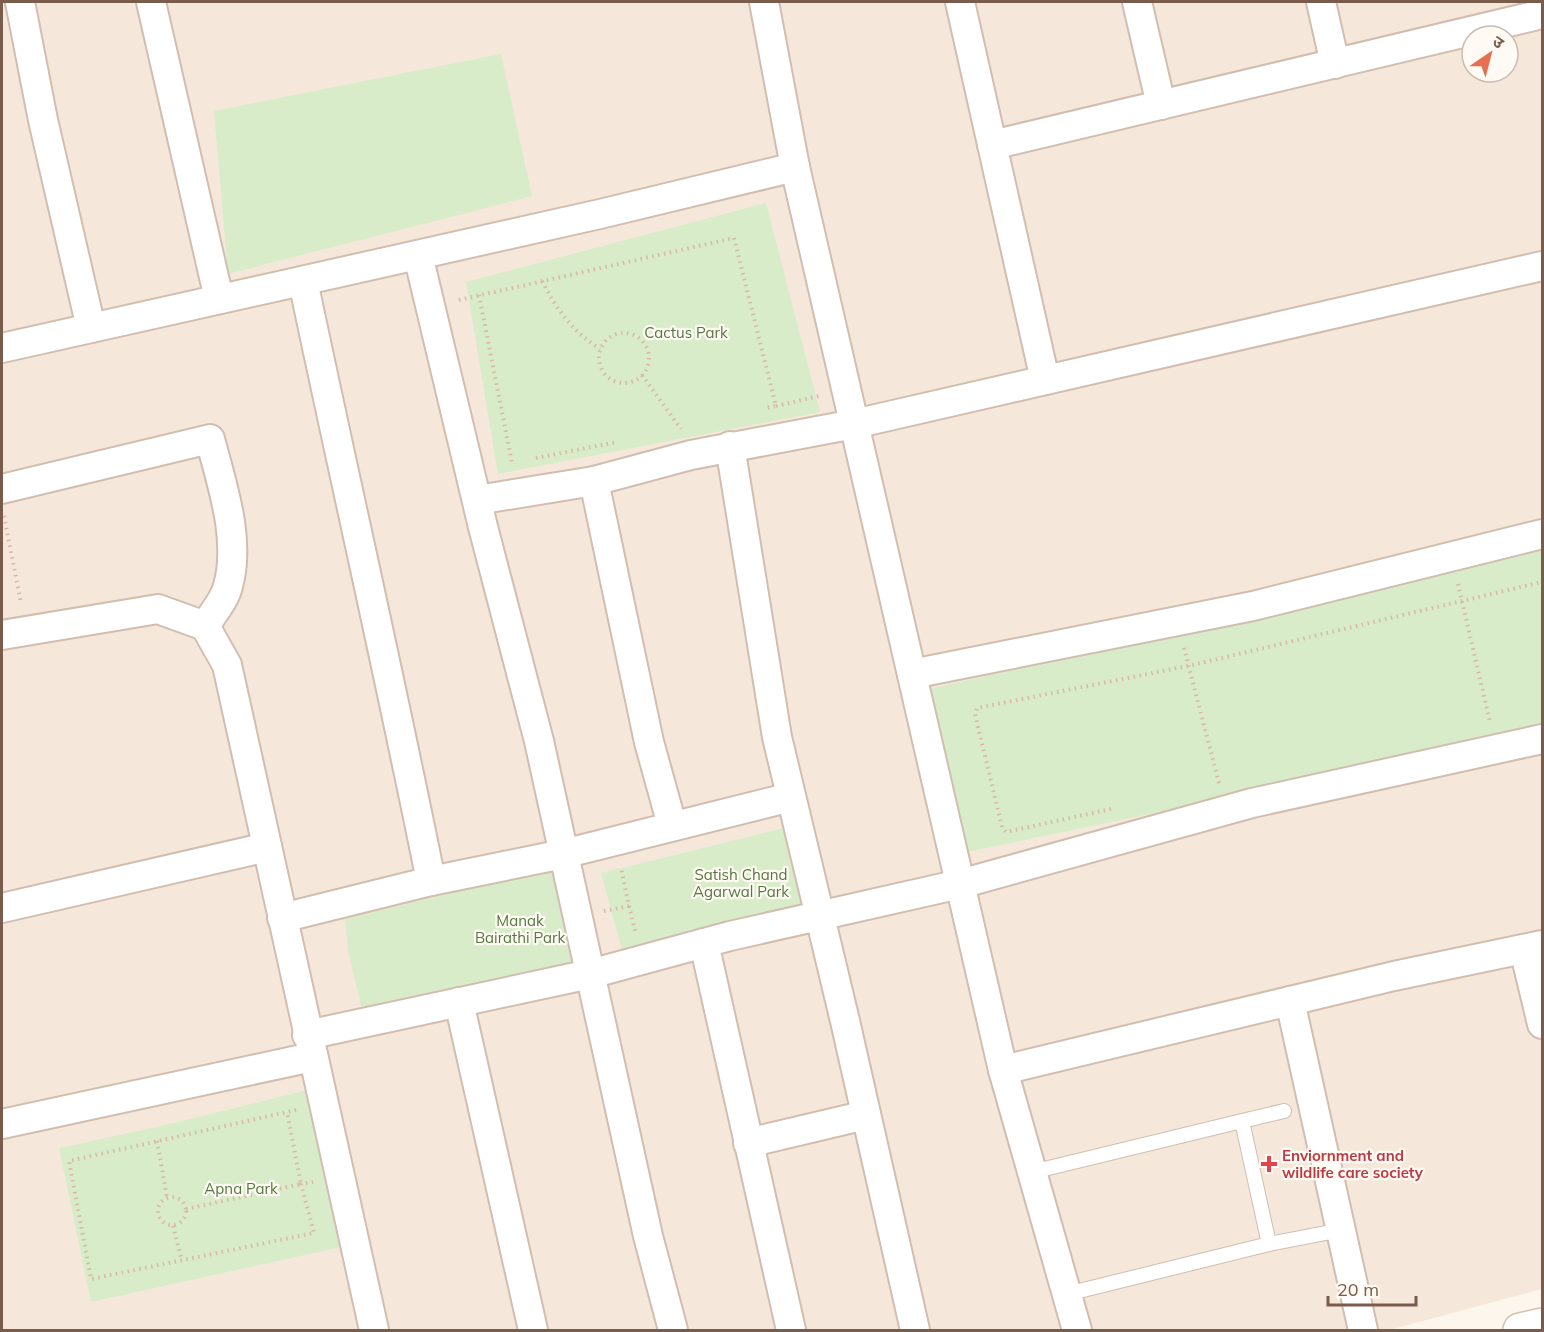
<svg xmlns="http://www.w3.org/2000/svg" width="1544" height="1332" viewBox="0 0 1544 1332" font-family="Mulish,'Noto Sans Devanagari',sans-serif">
<rect width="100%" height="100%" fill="#fdf6ec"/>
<path fill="#f5e8da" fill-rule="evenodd" d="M2,2H1542V1289L1389,1330H2ZM1472,36H1508V72H1472Z"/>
<g fill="#d8ecc9">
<polygon points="501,54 532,196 228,274 214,111"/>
<polygon points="766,203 820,412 498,474 466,282"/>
<polygon points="1542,550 1542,732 953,855 916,692"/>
<polygon points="784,828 811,911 623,954 601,873"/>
<polygon points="559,866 583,968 363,1014 348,951 345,919"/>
<polygon points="307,1090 341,1247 91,1302 59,1148 166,1125"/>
</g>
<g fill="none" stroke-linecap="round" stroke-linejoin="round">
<defs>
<g id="lane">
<polyline points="1242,1121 1284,1111"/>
<polyline points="1032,1172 1242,1121 1269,1244 1067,1294"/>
<polyline points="1269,1244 1341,1230"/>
</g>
<g id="street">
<polyline points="20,2 43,120 91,328"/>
<polyline points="151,2 219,299"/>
<polyline points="764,2 795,167 1003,1070 1077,1330"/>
<polyline points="960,2 1045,380"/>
<polyline points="1137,2 1161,105"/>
<polyline points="1321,2 1335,64"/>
<polyline points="992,145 1542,14"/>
<polyline points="418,255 483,527 539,741 648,1236 673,1330"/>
<path d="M303,281C345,481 391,681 431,881"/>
<polyline points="2,348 600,214 795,167"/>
<polyline points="730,446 777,737 845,1021 915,1330"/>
<polyline points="594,481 649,742 672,825"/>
<path d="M2,489L210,439C222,485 241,539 228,586C225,600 212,614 205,626"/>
<polyline points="477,500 594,481 691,455 854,424 1542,266"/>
<polyline points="2,635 158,609 205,626 227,665 374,1330"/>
<polyline points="912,674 1253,606 1542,534"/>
<polyline points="2,908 267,847"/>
<polyline points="282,918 431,881 563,854 791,797"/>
<polyline points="704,943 791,1330"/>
<polyline points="1524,949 1542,1024"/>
<polyline points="1290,1001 1363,1330"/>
<polyline points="459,1002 533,1330"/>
<polyline points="307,1035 590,974 730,936 960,884 1252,803 1542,739"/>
<polyline points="1003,1070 1394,976 1542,945"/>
<polyline points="2,1124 312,1057"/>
<polyline points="748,1143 866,1115"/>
</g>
<polyline id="secondary" points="1520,1330 1542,1325"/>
</defs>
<use href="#lane" stroke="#d1beb0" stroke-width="16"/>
<use href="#street" stroke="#d1beb0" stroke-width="32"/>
<use href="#secondary" stroke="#d6c0b0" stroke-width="36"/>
<g stroke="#d9b8a5" stroke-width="4" stroke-dasharray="1.5 4.5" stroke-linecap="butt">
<path d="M542,281C557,310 572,331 600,349"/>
<polyline points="479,295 512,463 514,462"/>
<polyline points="459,300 734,238 776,406 765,408"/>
<circle cx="624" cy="358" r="25"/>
<polyline points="642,375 681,429"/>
<polyline points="776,406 819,396"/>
<polyline points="536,458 617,442"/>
<polyline points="4,516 21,603"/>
<polyline points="1458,584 1490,722"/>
<polyline points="1184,648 1219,783"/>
<polyline points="1111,809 1006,832 1002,827 975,714 977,708 1188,666 1542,582"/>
<polyline points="629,906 636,934"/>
<polyline points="604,911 629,906 621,868"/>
<polyline points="296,1110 69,1161 91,1279 314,1233 301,1184 313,1182"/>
<polyline points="157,1141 167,1198"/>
<circle cx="172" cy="1211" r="14"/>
<polyline points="186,1209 301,1184 287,1112"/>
<polyline points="173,1226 182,1261"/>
</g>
<use href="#lane" stroke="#fff" stroke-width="14"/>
<use href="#street" stroke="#fff" stroke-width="28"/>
<use href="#secondary" stroke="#fff" stroke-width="33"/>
</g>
<path fill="#e0444e" stroke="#fffaf3" stroke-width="2" d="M1266 1155h6v6h6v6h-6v6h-6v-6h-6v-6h6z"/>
<g text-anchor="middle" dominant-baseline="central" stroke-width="4.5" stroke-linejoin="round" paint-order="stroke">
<g font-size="15" fill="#537a41" stroke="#fffaf3">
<text x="686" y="332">Cactus Park</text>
<text x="741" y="874">Satish Chand<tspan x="741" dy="17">Agarwal Park</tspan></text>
<text x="520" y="920">Manak<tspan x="520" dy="17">Bairathi Park</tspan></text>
<text x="241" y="1188">Apna Park</text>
</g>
<g font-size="15" font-weight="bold" fill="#be3a42" stroke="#fffaf3" text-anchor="start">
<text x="1282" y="1155">Enviornment and<tspan x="1282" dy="17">wildlife care society</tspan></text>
</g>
</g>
<rect width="1544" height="1332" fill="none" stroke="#7a5c4d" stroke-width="6"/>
<g transform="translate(1490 54) rotate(35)"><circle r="28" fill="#fffaf3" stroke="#cabbb1" stroke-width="1.5"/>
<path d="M0-4.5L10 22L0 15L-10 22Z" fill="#e76f51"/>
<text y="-9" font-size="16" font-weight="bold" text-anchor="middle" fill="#7a5c4d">उ</text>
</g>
<path d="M1328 1296v9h88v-9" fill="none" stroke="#7a5c4d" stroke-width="3"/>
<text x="1337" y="1296" font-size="18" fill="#7a5c4d" stroke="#fffaf3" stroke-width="4.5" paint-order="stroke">20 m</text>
</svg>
